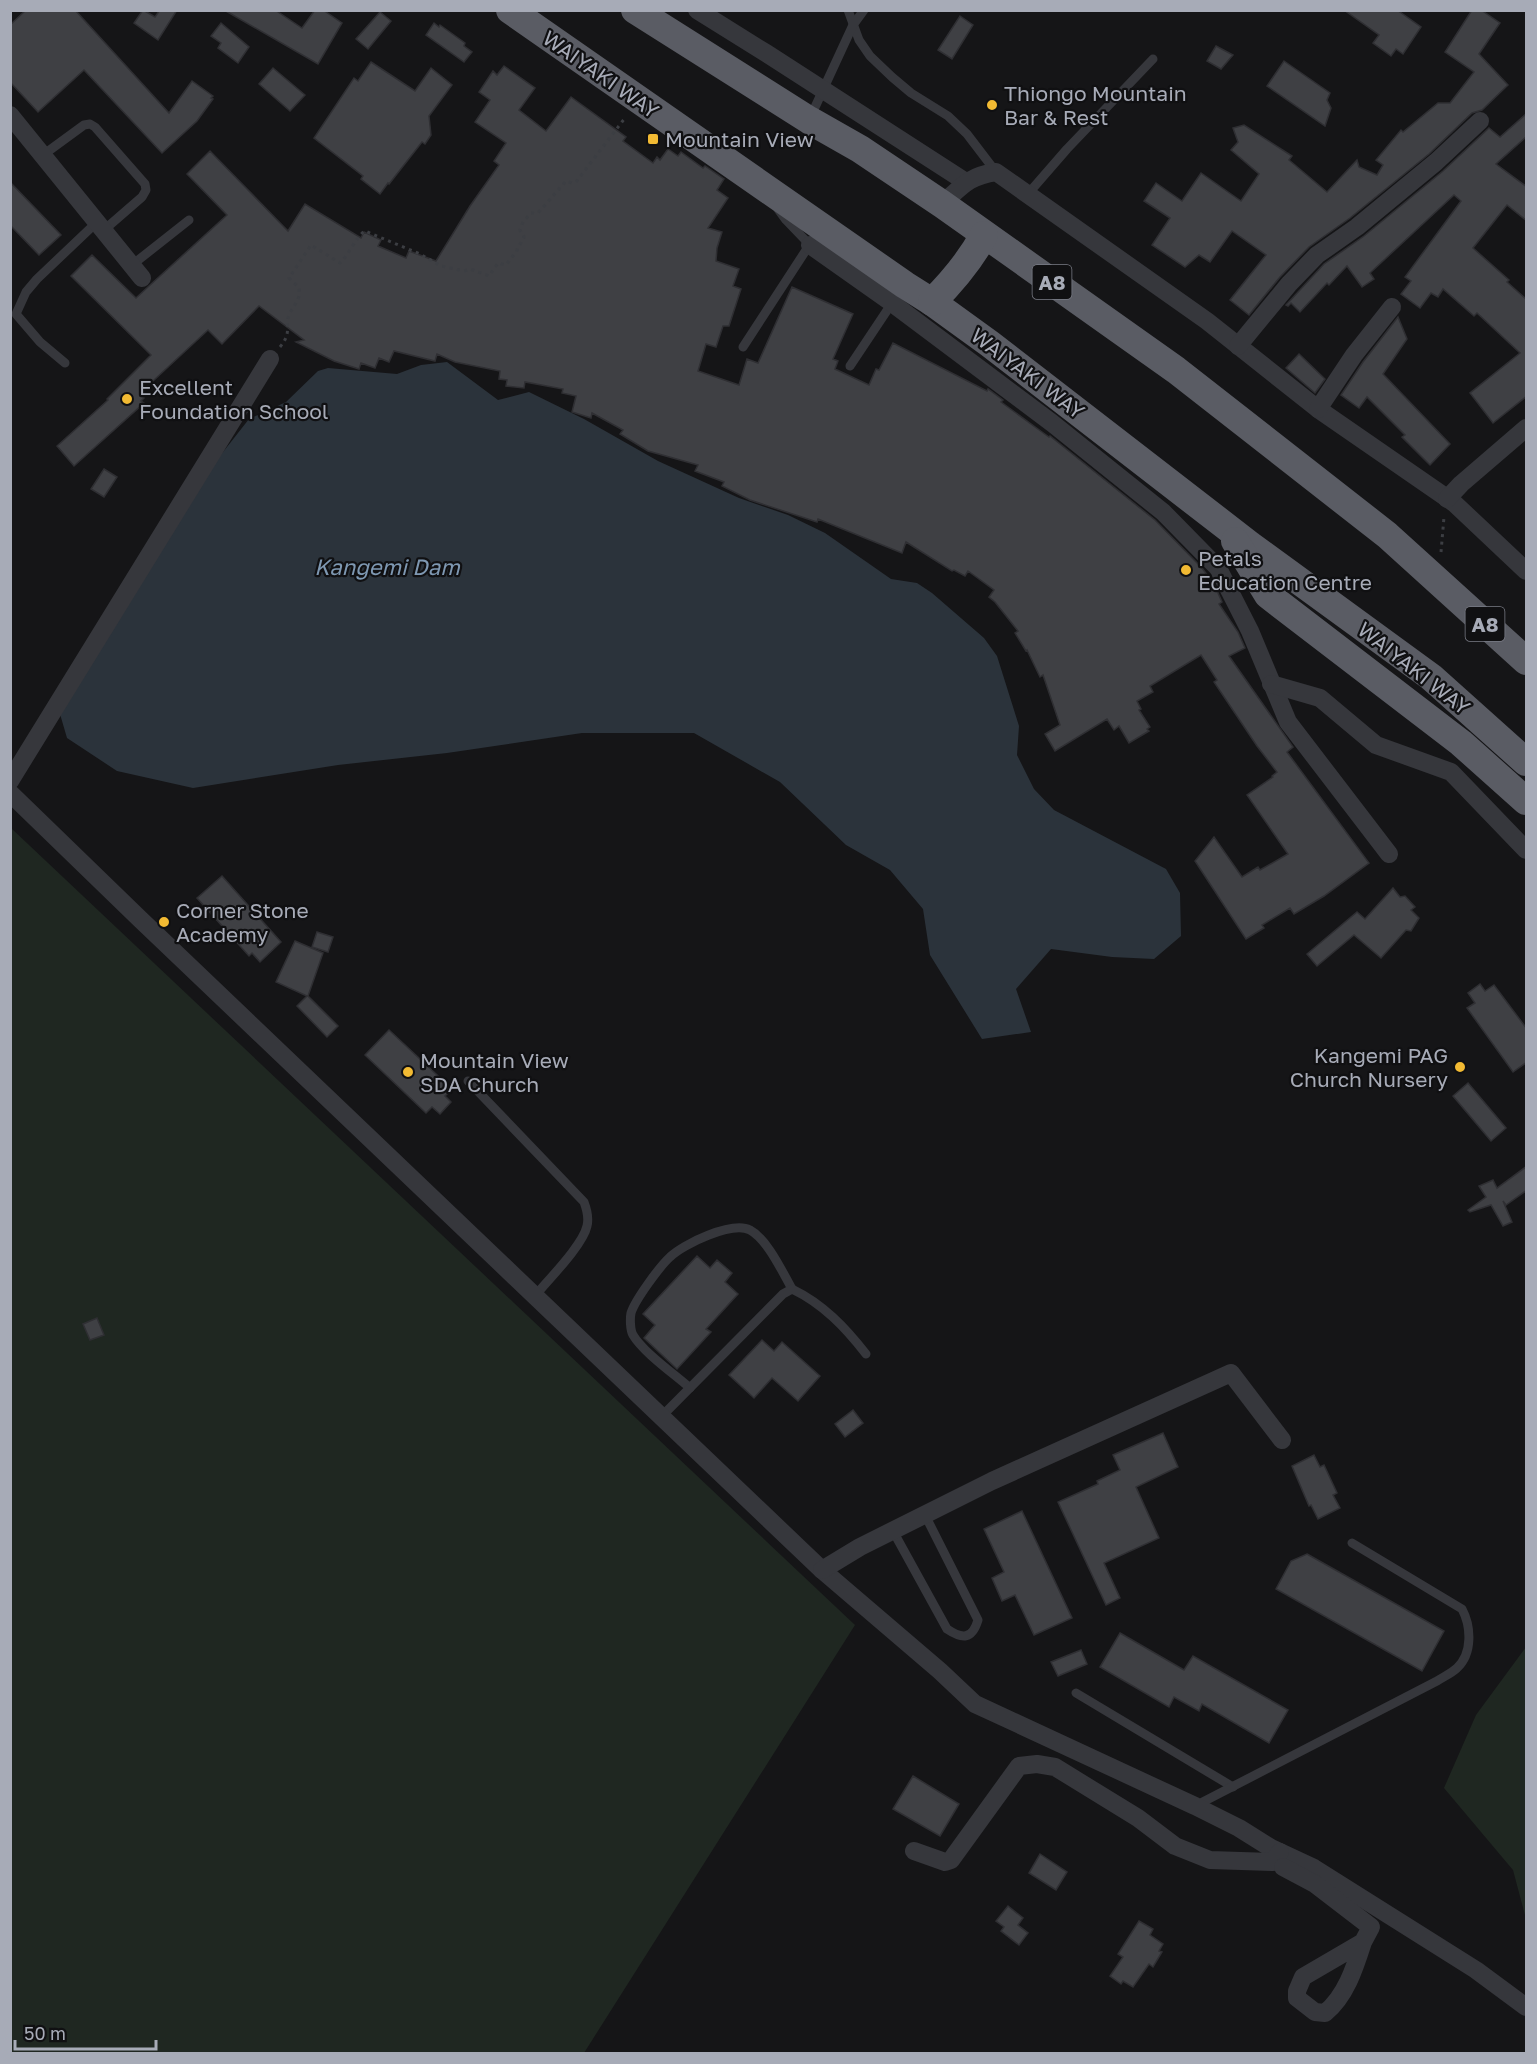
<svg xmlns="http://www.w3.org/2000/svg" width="1537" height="2064" viewBox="0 0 1537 2064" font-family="'Golos Text',sans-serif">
<rect width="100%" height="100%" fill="#151517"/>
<g fill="#1f2721">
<polygon points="11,828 855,1625 584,2053 11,2053"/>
<polygon points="1526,1647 1526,1919 1513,1870 1444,1788 1476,1715"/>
</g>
<polygon fill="#2b333b" points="447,362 498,400 529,392 584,419 658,461 739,498 788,515 825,533 891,579 917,583 932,593 984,638 997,656 1019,726 1017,755 1034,789 1054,810 1166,869 1180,893 1181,936 1154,959 1112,957 1051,949 1016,989 1031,1032 982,1039 930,955 923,909 890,870 846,845 780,782 694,733 582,733 447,753 338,765 193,788 117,771 67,738 60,714 190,494 249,419 286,402 318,371 328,368 397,374 421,365"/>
<g fill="#3f4044" stroke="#2f2f33" stroke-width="1.5">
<polygon points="26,10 75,10 169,113 192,81 213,96 211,98 213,99 197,121 162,153 84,70 38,112 10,82 10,25"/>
<polygon points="143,10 155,17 160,10 177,10 158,40 134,23"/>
<polygon points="224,10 275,10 302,28 315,10 323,10 342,23 318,64"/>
<polygon points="1344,10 1397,10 1421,27 1403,54 1396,49 1391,56 1373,43 1379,35"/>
<polygon points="1472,10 1481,10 1500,23 1479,54 1508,85 1482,110 1472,113 1429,154 1350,218 1309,247 1280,277 1249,315 1230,300 1266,255 1232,231 1210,262 1199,255 1185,267 1152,245 1170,218 1144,201 1156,183 1182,201 1201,173 1241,201 1259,174 1231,150 1238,142 1233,128 1244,125 1292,156 1289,160 1327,192 1357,160 1359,167 1377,175 1383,165 1376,160 1401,130 1403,132 1438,103 1450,103 1474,72 1445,52"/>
<polygon points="380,12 391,21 368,49 356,39"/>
<polygon points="960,16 973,25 952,59 938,50"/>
<polygon points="221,23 249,47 238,63 218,48 221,43 211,36"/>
<polygon points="434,23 439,27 440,25 465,43 464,46 472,52 464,62 426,35"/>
<polygon points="1216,46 1233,55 1221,69 1207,61"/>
<polygon points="1284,61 1330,93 1327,100 1331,108 1325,126 1267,86"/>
<polygon points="371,62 415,91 431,68 452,85 429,116 431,135 425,144 422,142 389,184 388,183 380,194 361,179 363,176 314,138 354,78 358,81"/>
<polygon points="504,66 535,88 519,110 546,131 571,97 626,137 623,141 653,163 657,157 660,160 668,149 678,156 681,152 703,168 705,166 724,179 717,190 728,198 708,228 722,232 717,248 716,261 739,269 733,286 741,289 729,326 723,326 716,347 706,344 698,371 739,385 747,359 758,363 792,287 853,314 833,359 838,361 835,369 869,385 876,369 879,370 893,343 987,391 988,389 1003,400 1001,402 1042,432 1049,437 1050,436 1155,520 1202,568 1214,584 1222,602 1219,604 1238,632 1245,648 1229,656 1293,747 1287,752 1369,863 1324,896 1294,914 1290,908 1262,925 1264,928 1246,939 1195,861 1214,837 1242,877 1258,867 1260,870 1288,854 1247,795 1273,777 1272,776 1277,772 1257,746 1214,682 1217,680 1201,655 1150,686 1153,692 1137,701 1141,709 1139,710 1150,727 1147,729 1149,731 1129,743 1119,726 1114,730 1107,719 1055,751 1045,734 1060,725 1043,675 1040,677 1027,650 1026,651 1015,633 1018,631 995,602 989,597 994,590 968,571 965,576 954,570 952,571 906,542 902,553 818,519 817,522 750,500 722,486 724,482 695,471 698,465 648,451 620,434 623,430 592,413 591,418 572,412 576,396 562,393 563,389 525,382 524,388 506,386 507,380 499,379 500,371 455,362 437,354 435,361 394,351 389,362 379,358 375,368 361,363 359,369 334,361 296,342 304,340 259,306 222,344 208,330 140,393 144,398 141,401 144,403 74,466 57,446 108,400 107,399 151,355 71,276 92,255 136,298 149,286 227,215 187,174 210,151 288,231 305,204 361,238 364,232 381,240 378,246 406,258 409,251 436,261 470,206 499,165 494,161 506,143 475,122 490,100 479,92 493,71 497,75"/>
<polygon points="273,68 305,95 290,111 259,84"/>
<polygon points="1527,113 1527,136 1496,164 1527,187 1527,221 1507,205 1473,248 1509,280 1507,282 1527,300 1527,396 1493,423 1470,393 1520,353 1477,313 1474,316 1443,289 1438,297 1431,293 1420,308 1401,294 1411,281 1405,277 1461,201 1454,195 1370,273 1374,279 1362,287 1347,266 1329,285 1327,283 1300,312 1291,303 1288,306 1286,305 1324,264 1364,236 1443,171 1489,128 1500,137"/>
<polygon points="10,182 61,235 39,255 10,225"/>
<polygon points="1398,317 1407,339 1383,374 1450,444 1430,465 1402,437 1405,435 1367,397 1359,408 1341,395 1363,362"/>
<polygon points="1299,354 1325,379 1315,393 1286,368"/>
<polygon points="104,469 117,477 104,497 91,489"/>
<polygon points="222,876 281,942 260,962 252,953 249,956 197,898"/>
<polygon points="1393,888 1400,897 1405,896 1415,907 1411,910 1419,918 1411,931 1406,930 1381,958 1354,935 1317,966 1307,954 1357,912 1365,919"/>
<polygon points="317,932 333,937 328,952 312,947"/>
<polygon points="295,941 323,953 308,996 338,1026 327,1037 297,1006 307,996 276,982"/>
<polygon points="1480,984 1485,991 1494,985 1527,1029 1527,1062 1513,1072 1467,1008 1475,1003 1468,993"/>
<polygon points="389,1030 452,1089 445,1096 451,1102 440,1114 432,1107 426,1113 365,1055"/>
<polygon points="1468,1083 1506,1128 1491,1141 1453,1096"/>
<polygon points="1527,1166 1527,1190 1506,1205 1503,1201 1512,1222 1503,1226 1491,1205 1470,1212 1468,1210 1486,1197 1479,1186 1493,1180 1497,1188"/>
<polygon points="697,1256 710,1268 717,1260 732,1273 725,1282 738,1294 706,1329 711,1332 677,1369 644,1338 655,1325 643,1314"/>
<polygon points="97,1318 104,1335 90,1340 83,1324"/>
<polygon points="762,1340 774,1351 782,1342 820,1376 798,1401 772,1378 754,1398 729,1375"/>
<polygon points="853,1410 863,1423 845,1437 835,1424"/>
<polygon points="1163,1433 1178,1467 1136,1487 1159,1538 1104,1563 1120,1598 1106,1605 1058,1502 1098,1484 1097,1481 1120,1470 1113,1455"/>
<polygon points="1314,1455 1320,1467 1324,1465 1337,1493 1333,1495 1340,1508 1318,1519 1311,1505 1309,1506 1292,1466"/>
<polygon points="1022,1511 1072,1618 1034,1635 1015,1595 1002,1601 992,1578 1004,1572 984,1529"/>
<polygon points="1307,1554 1444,1631 1422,1671 1276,1589 1291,1561"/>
<polygon points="1120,1633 1184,1670 1193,1656 1288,1710 1269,1743 1202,1704 1199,1711 1174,1697 1169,1707 1100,1667"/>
<polygon points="1081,1650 1087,1664 1058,1676 1051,1662"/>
<polygon points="913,1776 959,1804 940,1836 893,1809"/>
<polygon points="1040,1854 1067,1872 1056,1890 1029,1873"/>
<polygon points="1008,1906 1023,1918 1018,1925 1028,1933 1019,1945 1001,1931 1004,1927 996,1921"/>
<polygon points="1139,1921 1153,1929 1150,1935 1163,1944 1159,1951 1162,1952 1153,1967 1149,1964 1133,1987 1123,1981 1121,1984 1110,1976 1123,1957 1118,1954"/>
</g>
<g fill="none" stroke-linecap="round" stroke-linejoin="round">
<g stroke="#3c3e43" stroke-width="3" stroke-dasharray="3 4.5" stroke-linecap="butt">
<path d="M280,347C293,331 284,327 289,315C294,304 301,300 299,288L289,278L311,245L340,263C348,256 358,234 365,231L420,254L441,266L464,271L470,269L489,276L498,263L506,265L516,252L524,237L520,230L523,222L531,213H538L566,181L572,183L576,182L625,118"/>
<polyline points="1441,552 1444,517"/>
</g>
<g stroke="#36373c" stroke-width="9">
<polyline points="848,10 859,40 870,56 892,77 911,93 948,116 967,134 996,172"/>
<polyline points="810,118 853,25 864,10"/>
<polyline points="43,155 84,125 90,124 95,127 145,184 146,190 142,197 104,230"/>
<polyline points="1027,195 1067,149 1153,59"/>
<polyline points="778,209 786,220 810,245"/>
<polyline points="132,265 189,220"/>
<polyline points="743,347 810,244"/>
<polyline points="65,363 40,342 16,314 26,292 37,279 97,222"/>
<polyline points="850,366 894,300"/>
<path d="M468,1081L584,1202C587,1210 589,1218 587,1226C583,1245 548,1280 535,1296"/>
<path d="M690,1388C674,1374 643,1352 633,1335C630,1330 630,1318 631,1313C635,1300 660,1266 670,1257C683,1244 732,1221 750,1230C767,1239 782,1271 792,1289"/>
<path d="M661,1417L783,1294L792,1289C823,1304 845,1327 866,1354"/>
<path d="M893,1531L947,1629C962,1639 972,1640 978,1620L925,1515"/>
<polyline points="1076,1693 1233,1787"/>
<path d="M1195,1806L1437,1681C1443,1677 1452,1673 1457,1668C1473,1653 1471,1626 1462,1609L1352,1543"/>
</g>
<g stroke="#36373c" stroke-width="18">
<polyline points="697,10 766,53 966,182"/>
<polyline points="10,115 142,278"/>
<path d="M942,204C962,186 969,176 996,172L1207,321L1318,409L1454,503L1526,571"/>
<polyline points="810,245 892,303 1052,423 1163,512 1218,568 1250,631 1288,722 1389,854"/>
<polyline points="1238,346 1289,284 1317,255 1357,227 1436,162 1480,121"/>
<polyline points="1318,409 1354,355 1392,307"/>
<polyline points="1447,499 1461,484 1526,428"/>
<polyline points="1271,684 1320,698 1376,745 1451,772 1526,850"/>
<polyline points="10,781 270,359"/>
<polyline points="10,793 141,920 822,1570 940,1671 975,1704 1195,1806 1239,1828 1271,1848 1314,1868 1476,1970 1526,2007"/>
<polyline points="822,1570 860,1547 992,1481 1231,1373 1282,1440"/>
<polyline points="914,1851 945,1862 951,1860 1019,1766 1037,1764 1055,1767 1138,1818 1175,1846 1210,1860 1273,1862 1280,1852"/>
<path d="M1283,1867L1315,1884L1371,1927L1363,1942L1303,1977L1297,1991V1998L1315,2012L1325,2013C1346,1996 1355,1967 1363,1942"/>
</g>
<g stroke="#5a5c64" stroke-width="28">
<polyline points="510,10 905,285 932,302 990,344 1250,545 1431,677 1526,762"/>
<polyline points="635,10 809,120 860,149 942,204 1176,370 1387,535 1526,661"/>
<path d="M932,302C953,281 970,261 984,235"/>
<polyline points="1235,541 1268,595 1461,743 1526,801"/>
</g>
</g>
<g fill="#f2ba33" stroke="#101012" stroke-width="2">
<circle cx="992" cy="105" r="6"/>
<rect x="647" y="133" width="12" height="12" rx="3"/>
<circle cx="127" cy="399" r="6"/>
<circle cx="1186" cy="570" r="6"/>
<circle cx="164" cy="922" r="6"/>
<circle cx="1460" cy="1067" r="6"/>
<circle cx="408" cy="1072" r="6"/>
</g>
<g text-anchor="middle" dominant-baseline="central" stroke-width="4.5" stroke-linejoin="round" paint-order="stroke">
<g fill="#101012" stroke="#7a7c86" stroke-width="1.5">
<rect x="1032.5" y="265" width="39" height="34" rx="4.5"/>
<rect x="1465.5" y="607" width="39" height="34" rx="4.5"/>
</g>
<g font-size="20" font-weight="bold" fill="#a7abb7">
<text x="1052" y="282">A8</text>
<text x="1485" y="624">A8</text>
</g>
<g font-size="21" fill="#a7abb7" stroke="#101012">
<text transform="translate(601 74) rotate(35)">WAIYAKI WAY</text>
<text transform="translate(1028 373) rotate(37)">WAIYAKI WAY</text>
<text transform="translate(1414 668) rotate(38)">WAIYAKI WAY</text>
</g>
<g font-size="21" fill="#a7abb7" stroke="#101012" text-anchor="start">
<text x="1004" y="93">Thiongo Mountain<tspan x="1004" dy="24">Bar &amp; Rest</tspan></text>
<text x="665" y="139">Mountain View</text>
<text x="139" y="387">Excellent<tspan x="139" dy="24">Foundation School</tspan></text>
<text x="1198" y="558">Petals<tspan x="1198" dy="24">Education Centre</tspan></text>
<text x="176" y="910">Corner Stone<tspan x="176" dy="24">Academy</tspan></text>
<text x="1448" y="1055" text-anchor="end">Kangemi PAG<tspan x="1448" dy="24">Church Nursery</tspan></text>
<text x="420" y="1060">Mountain View<tspan x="420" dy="24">SDA Church</tspan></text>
</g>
<g font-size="22" font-style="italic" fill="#7e98b2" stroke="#101012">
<text x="387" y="566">Kangemi Dam</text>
</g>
</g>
<rect width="1537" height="2064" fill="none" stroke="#a7abb7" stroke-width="24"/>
<path d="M15 2040v9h141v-9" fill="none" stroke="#a7abb7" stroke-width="3"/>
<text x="24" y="2040" font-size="18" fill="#a7abb7" stroke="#101012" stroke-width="4.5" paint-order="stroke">50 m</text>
</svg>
